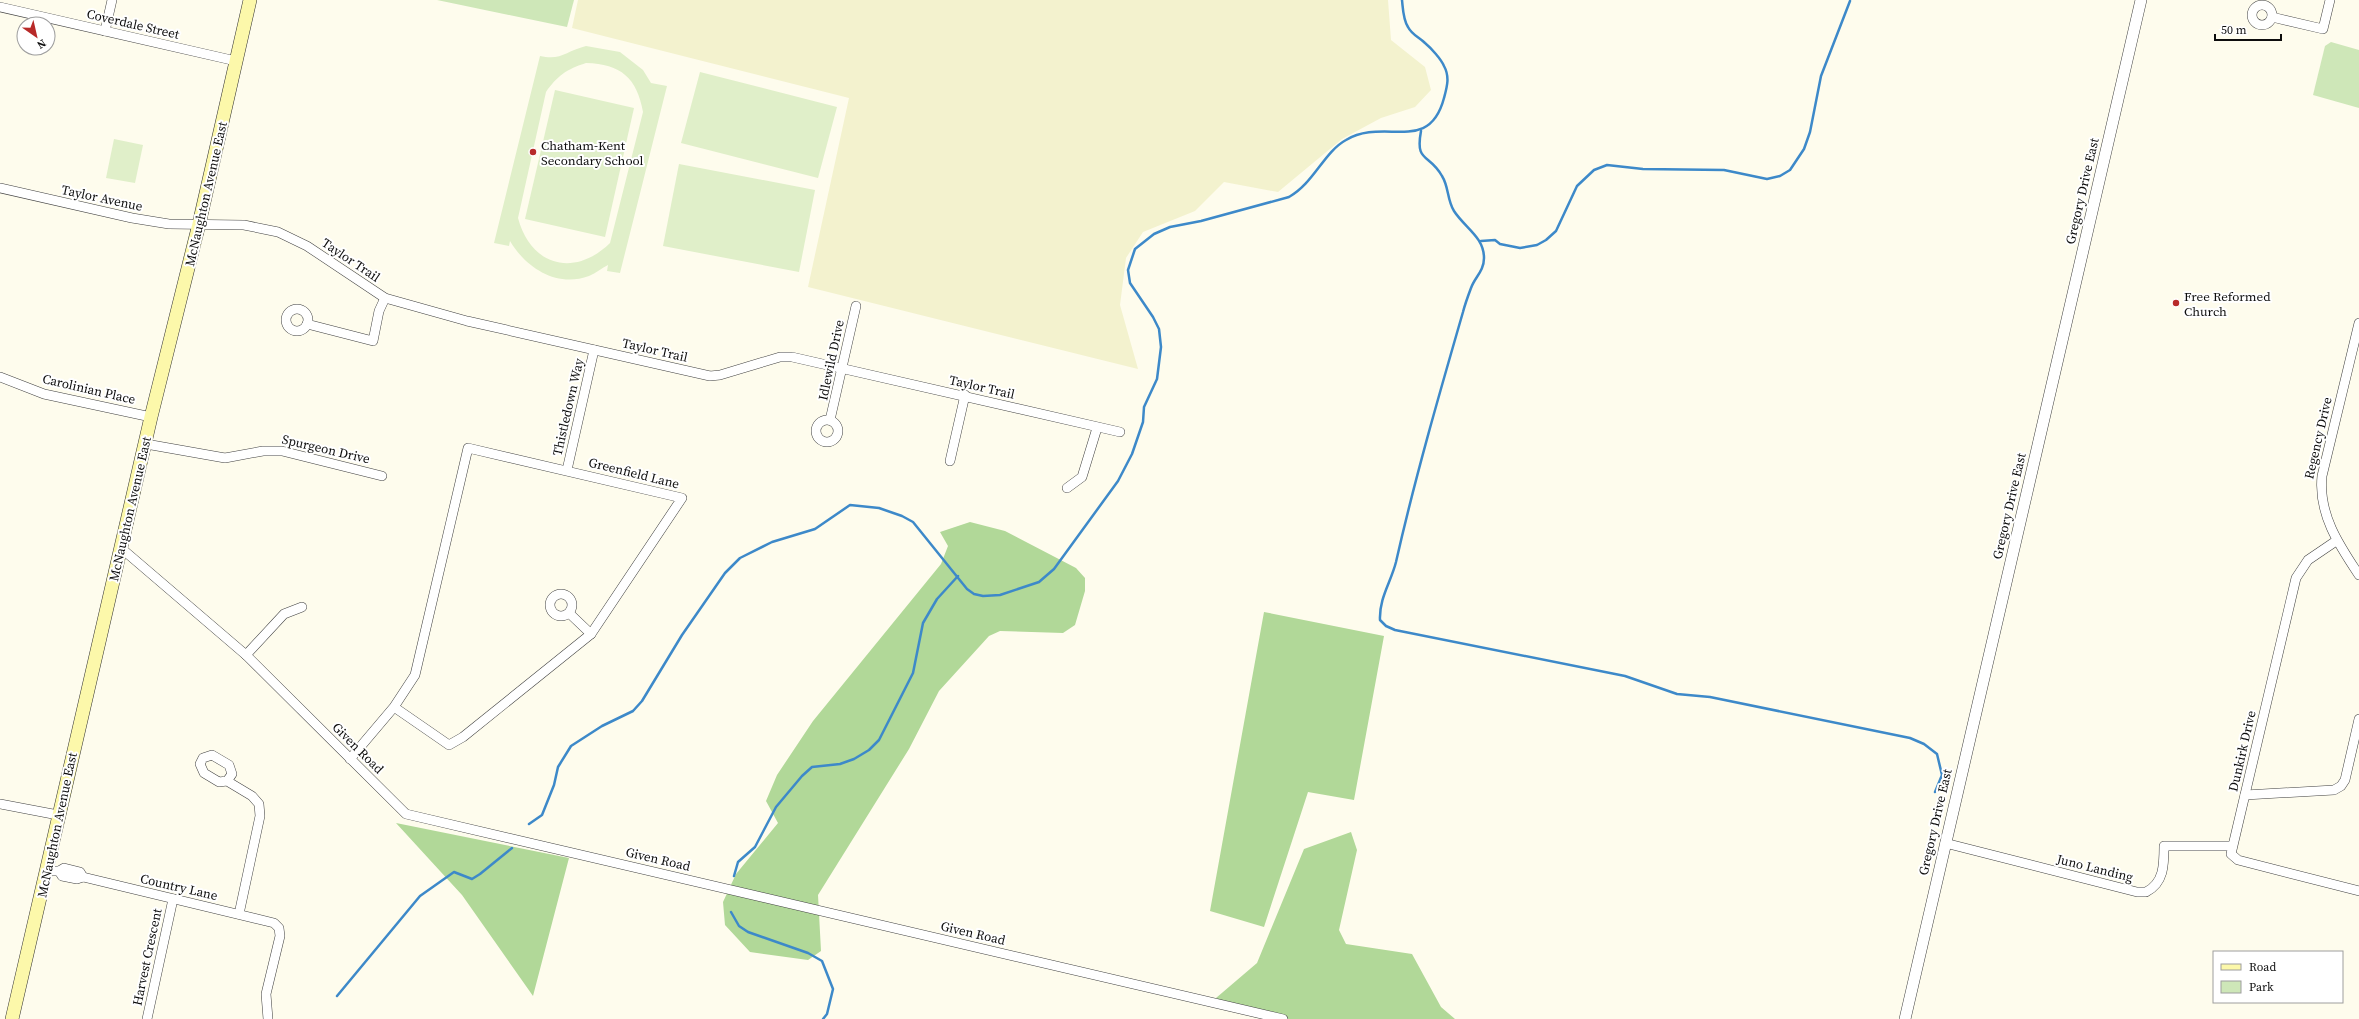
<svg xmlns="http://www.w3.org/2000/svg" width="2359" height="1019" viewBox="0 0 2359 1019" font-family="'Source Serif 4',serif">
<rect width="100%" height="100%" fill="#fefced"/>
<polygon fill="#f3f2ce" points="578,0 1388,0 1391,40 1425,67 1431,90 1415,107 1381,118 1342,139 1278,192 1224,182 1195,211 1143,232 1126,258 1120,305 1138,369 808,287 849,98 572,28"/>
<g fill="#cee7b8">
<polygon points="437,0 574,0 567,27"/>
<polygon points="2331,42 2359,50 2359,108 2313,95 2325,46"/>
</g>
<g fill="#b1d898">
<polygon points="970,522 1005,531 1076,568 1085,578 1085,591 1075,625 1063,633 1000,631 989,636 939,691 909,749 818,895 821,951 808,960 750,952 725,925 723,902 736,874 778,823 766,801 777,775 813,721 941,564 948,546 940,532"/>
<polygon points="1264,612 1384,636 1354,800 1308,792 1264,927 1210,911"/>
<polygon points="396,823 569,858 533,996 462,895"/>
<polygon points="1351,832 1357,850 1339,930 1346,944 1412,954 1441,1007 1455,1019 1264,1019 1254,1017 1216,998 1257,963 1304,849"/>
</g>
<g fill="#e0efc9" fill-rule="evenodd">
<path d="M586,46L620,52L643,70L651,83L667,86L620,273L607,271L608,265C602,268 596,273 589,276C557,288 526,268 510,241L509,246L494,243L540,56C561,61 566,51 586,46ZM586,63C621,64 637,78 643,112L610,243C574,278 531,266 518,218L546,92C557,76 567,69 586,63Z"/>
<polygon points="700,72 837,107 818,178 681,143"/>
<polygon points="555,90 634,108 605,237 525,219"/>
<polygon points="114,139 143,145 135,183 106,178"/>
<polygon points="679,164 815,190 799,272 663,246"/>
</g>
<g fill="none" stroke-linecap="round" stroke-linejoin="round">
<g stroke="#3d89c9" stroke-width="2.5">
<path d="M1421,131C1415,163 1429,153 1442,176C1449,187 1447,200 1454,211C1465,228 1484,237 1484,258C1484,271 1475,277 1471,288C1468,296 1465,304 1463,312C1439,395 1415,478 1396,562C1391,582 1379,598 1380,620L1386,626L1395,630L1625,676L1677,694L1710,697L1910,738L1924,744L1937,754L1942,775L1935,792"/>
<polyline points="1481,241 1495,240 1500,244 1520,248 1537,245 1546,240 1556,231 1577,186 1594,170 1607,165 1643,169 1724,170 1767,179 1780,176 1790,170 1804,149 1810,132 1821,76 1850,1"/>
<path d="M529,824L542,815L554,785L558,767L571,746L602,726L633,711L642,701L682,635L725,573L740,558L772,542L815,529L850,505L879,508L902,516L913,522L967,589L974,594L983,596L1000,595L1039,582L1054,569L1118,481L1132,454L1143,422L1144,407L1157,379L1161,347L1159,329L1153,317L1130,283L1128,270L1135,249L1154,234L1170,227L1201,221L1289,197C1314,183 1324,152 1346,140C1384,117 1429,155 1444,98C1447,87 1450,77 1444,66C1441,59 1431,48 1425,43C1419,37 1412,35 1408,27C1403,19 1403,9 1402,0"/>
<polyline points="734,876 738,862 755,847 776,807 802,776 812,767 840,764 854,759 869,750 879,740 913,673 923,623 937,599 958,576"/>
<polyline points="731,912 739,926 748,932 808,953 822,961 833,989 827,1014 823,1019"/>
<polyline points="337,996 420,896 454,872 472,879 480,874 512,848"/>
</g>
<defs>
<g id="minor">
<circle cx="2262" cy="15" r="10"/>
<polyline points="0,7 236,61"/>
<polyline points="2272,17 2323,29 2330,0"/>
<polyline points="105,31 112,0"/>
<polyline points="0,188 132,218 169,224 244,225 278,232 307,246 385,298 467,321 710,376 720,375 780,357 792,357 1120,432"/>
<circle cx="297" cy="320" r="11"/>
<path d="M2359,323L2322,476C2318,514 2339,545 2359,575"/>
<polyline points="307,324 373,341 379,311 385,298"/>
<polyline points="0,377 44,394 151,417"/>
<polyline points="830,420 856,306"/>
<circle cx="827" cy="431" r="11"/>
<polyline points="146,444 225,458 263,451 282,451 382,476"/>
<polyline points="950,461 965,395"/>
<polyline points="567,470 594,350"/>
<polyline points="1067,488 1082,477 1097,428"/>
<polyline points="2336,541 2308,560 2296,578 2231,854 2238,860 2359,891"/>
<polyline points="121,548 246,655 406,814 1283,1019"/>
<circle cx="561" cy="605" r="11"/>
<polyline points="569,613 591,634"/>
<polyline points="246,655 284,614 302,607"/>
<polyline points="350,759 394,707 415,675 468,448 682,498 591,634 463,737 449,745 394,707"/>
<polyline points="227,781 232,774 229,765 212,755 203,758 200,764 204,773 219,782 227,781 252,796 259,804 260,816 239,914"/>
<polyline points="2245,795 2334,790 2341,786 2345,780 2359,719"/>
<polyline points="0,804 58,815"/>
<path d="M1945,843L2137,892H2146C2164,883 2164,865 2164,846H2232"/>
<polyline points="54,871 59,871 64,868 80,872 83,877"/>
<polyline points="59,871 62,876 77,879 83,877 274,923 279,928 280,936 266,994 268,1019"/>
<polyline points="147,1019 173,899"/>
</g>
<polyline id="tertiary" points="1905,1019 2141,0"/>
<polyline id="secondary" points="12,1019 151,417 199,224 250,0"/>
</defs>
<use href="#minor" stroke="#404040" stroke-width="10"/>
<use href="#tertiary" stroke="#404040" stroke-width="12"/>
<use href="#secondary" stroke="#2f2f2f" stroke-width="14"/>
<use href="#minor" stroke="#fff" stroke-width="9"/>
<use href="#tertiary" stroke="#fff" stroke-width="11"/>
<use href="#secondary" stroke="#fcf8aa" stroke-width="13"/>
</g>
<g fill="#b82a29" stroke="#fff" stroke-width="1.5">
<circle cx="533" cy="152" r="4"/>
<circle cx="2176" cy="303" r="4"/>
</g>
<g text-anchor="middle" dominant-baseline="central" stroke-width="4" stroke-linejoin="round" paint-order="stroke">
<g font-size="13" fill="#0d0d0d" stroke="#fff">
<text transform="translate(133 24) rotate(13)">Coverdale Street</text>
<text transform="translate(2082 191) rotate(-77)">Gregory Drive East</text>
<text transform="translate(206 194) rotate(-77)">McNaughton Avenue East</text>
<text transform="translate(102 198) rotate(12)">Taylor Avenue</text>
<text transform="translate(351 260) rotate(34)">Taylor Trail</text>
<text transform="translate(655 350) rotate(13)">Taylor Trail</text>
<text transform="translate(831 360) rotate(-78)">Idlewild Drive</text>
<text transform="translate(982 387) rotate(13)">Taylor Trail</text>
<text transform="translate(89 389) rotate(13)">Carolinian Place</text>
<text transform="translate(568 407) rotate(-77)">Thistledown Way</text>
<text transform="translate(2318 438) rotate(-77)">Regency Drive</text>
<text transform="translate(326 449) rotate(13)">Spurgeon Drive</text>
<text transform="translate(634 473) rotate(14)">Greenfield Lane</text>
<text transform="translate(2009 506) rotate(-77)">Gregory Drive East</text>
<text transform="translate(130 509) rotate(-77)">McNaughton Avenue East</text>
<text transform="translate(358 748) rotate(45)">Given Road</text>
<text transform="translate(2242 751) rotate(-77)">Dunkirk Drive</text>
<text transform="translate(1935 822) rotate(-77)">Gregory Drive East</text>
<text transform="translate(57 825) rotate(-78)">McNaughton Avenue East</text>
<text transform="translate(658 859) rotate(13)">Given Road</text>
<text transform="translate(2095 868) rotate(14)">Juno Landing</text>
<text transform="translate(179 887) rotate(13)">Country Lane</text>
<text transform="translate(973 933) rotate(13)">Given Road</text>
<text transform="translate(147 957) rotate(-78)">Harvest Crescent</text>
</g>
<g font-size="13" fill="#0d0d0d" stroke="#fff" text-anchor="start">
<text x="541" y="145">Chatham-Kent<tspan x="541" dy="15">Secondary School</tspan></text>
<text x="2184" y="296">Free Reformed<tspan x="2184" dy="15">Church</tspan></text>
</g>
</g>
<rect x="2213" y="951" width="130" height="52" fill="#ffffff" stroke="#9e9e9e"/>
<rect x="2221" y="964" width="20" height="6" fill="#fcf8aa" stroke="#9e9e9e"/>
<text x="2249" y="971" font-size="12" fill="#0d0d0d">Road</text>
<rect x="2221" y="981" width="20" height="12" fill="#cee7b8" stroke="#9e9e9e"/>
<text x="2249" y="991" font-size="12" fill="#0d0d0d">Park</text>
<g transform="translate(36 36) rotate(146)"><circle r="19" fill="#ffffff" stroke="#9e9e9e"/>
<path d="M0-3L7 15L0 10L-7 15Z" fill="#b82a29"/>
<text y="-6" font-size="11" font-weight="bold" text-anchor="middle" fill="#0d0d0d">N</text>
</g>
<path d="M2215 34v6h66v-6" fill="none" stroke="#0d0d0d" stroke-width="2"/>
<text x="2221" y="34" font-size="12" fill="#0d0d0d" stroke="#ffffff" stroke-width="3" paint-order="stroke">50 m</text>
</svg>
